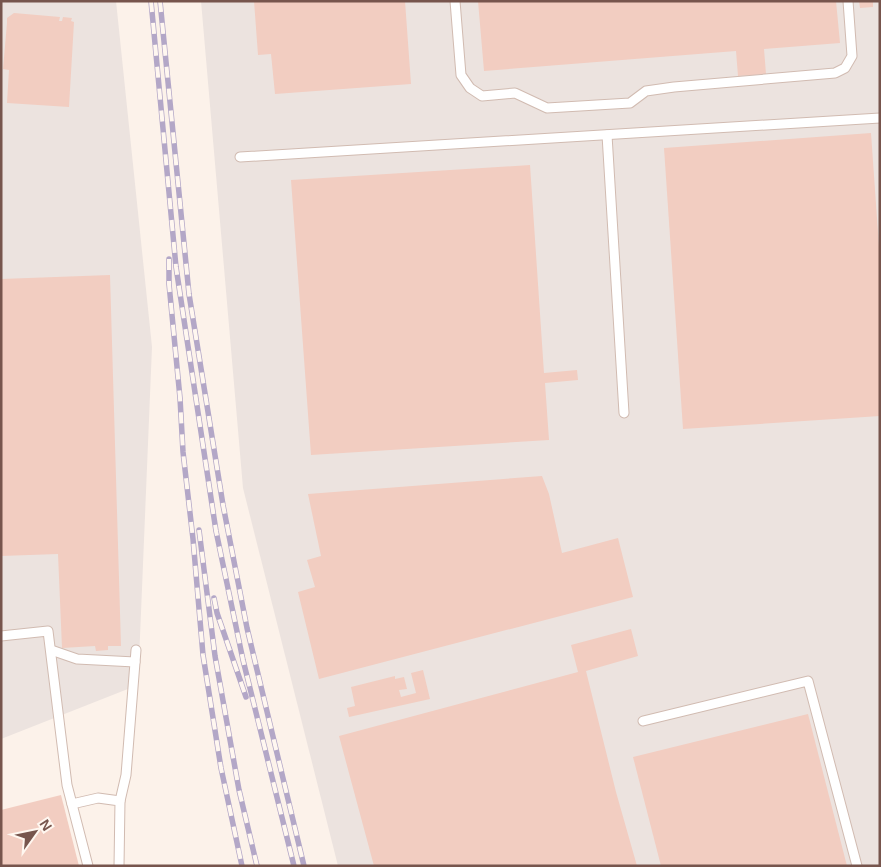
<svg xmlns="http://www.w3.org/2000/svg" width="881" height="867" viewBox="0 0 881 867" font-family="Helvetica,sans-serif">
<rect width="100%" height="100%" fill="#fcf2ea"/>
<g fill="#ece3df">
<polygon points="1,1 116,1 152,347 138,685 1,739"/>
<polygon points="201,1 880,1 880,866 338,866 243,488"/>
</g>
<g fill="#f2cdc1">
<polygon points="254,1 405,1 411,84 275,94 271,54 258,55"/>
<polygon points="478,1 836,1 840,43 764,49 766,74 738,76 736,51 484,71"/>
<polygon points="859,1 873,1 873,7 860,8"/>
<polygon points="14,13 60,17 59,21 62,21 63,17 72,18 71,21 74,22 69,107 7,103 9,70 3,69 7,23 7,18"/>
<polygon points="871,133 880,261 880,416 683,429 664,148"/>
<polygon points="530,165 544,373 577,370 578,380 545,383 549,440 311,455 291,180"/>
<polygon points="110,275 121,646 108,646 108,650 96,651 95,646 62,648 58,554 1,556 1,279"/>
<polygon points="542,476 549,494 562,553 618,538 633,597 319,679 298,592 315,587 307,560 321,556 308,494"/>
<polygon points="631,629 638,656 586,671 616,792 637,866 374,866 339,736 578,672 571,645"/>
<polygon points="423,670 430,699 349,717 347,708 355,706 351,687 395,676 395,679 404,677 407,689 399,690 401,697 416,693 411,673"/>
<polygon points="808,714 847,866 661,866 633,757"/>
<polygon points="61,795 79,866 1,866 1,810"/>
</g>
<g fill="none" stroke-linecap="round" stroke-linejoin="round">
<defs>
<g id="lane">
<polyline points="455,1 461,75 470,88 482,96 515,93 547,108 630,103 646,91 674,87 835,73 845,68 852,56 848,1"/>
<polyline points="607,135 624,413"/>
<polyline points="240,157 880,118"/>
<polyline points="1,636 48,631 67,785 88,866"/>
<polyline points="51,650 77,659 135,662"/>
<polyline points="643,721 808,681 857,866"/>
<polyline points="120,801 126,775 136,650"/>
<polyline points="72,804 98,798 120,801 119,866"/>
</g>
</defs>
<use href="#lane" stroke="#d1bbb1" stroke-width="11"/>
<use href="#lane" stroke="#fff" stroke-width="9"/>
<defs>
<g id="rail">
<polyline points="151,1 176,267 216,531 243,660 294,866"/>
<polyline points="160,1 189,294 223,505 247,628 304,866"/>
<polyline points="169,259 169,284 180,398 183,452 193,539 203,655 221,768 242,866"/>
<polyline points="199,530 215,656 239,790 257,866"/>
<polyline points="214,598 217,613 246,697"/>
</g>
</defs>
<use href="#rail" stroke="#b3a7c7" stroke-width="5.5"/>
<use href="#rail" stroke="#fff7f0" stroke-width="4" stroke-dasharray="11" stroke-linecap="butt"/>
</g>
<rect width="881" height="867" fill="none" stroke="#77554d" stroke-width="5"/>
<g transform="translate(35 832) rotate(57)" stroke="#fff7f0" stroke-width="4" paint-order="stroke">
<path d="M0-4L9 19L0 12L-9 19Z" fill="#77554d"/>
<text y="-8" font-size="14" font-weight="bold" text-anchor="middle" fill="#77554d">N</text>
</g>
</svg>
